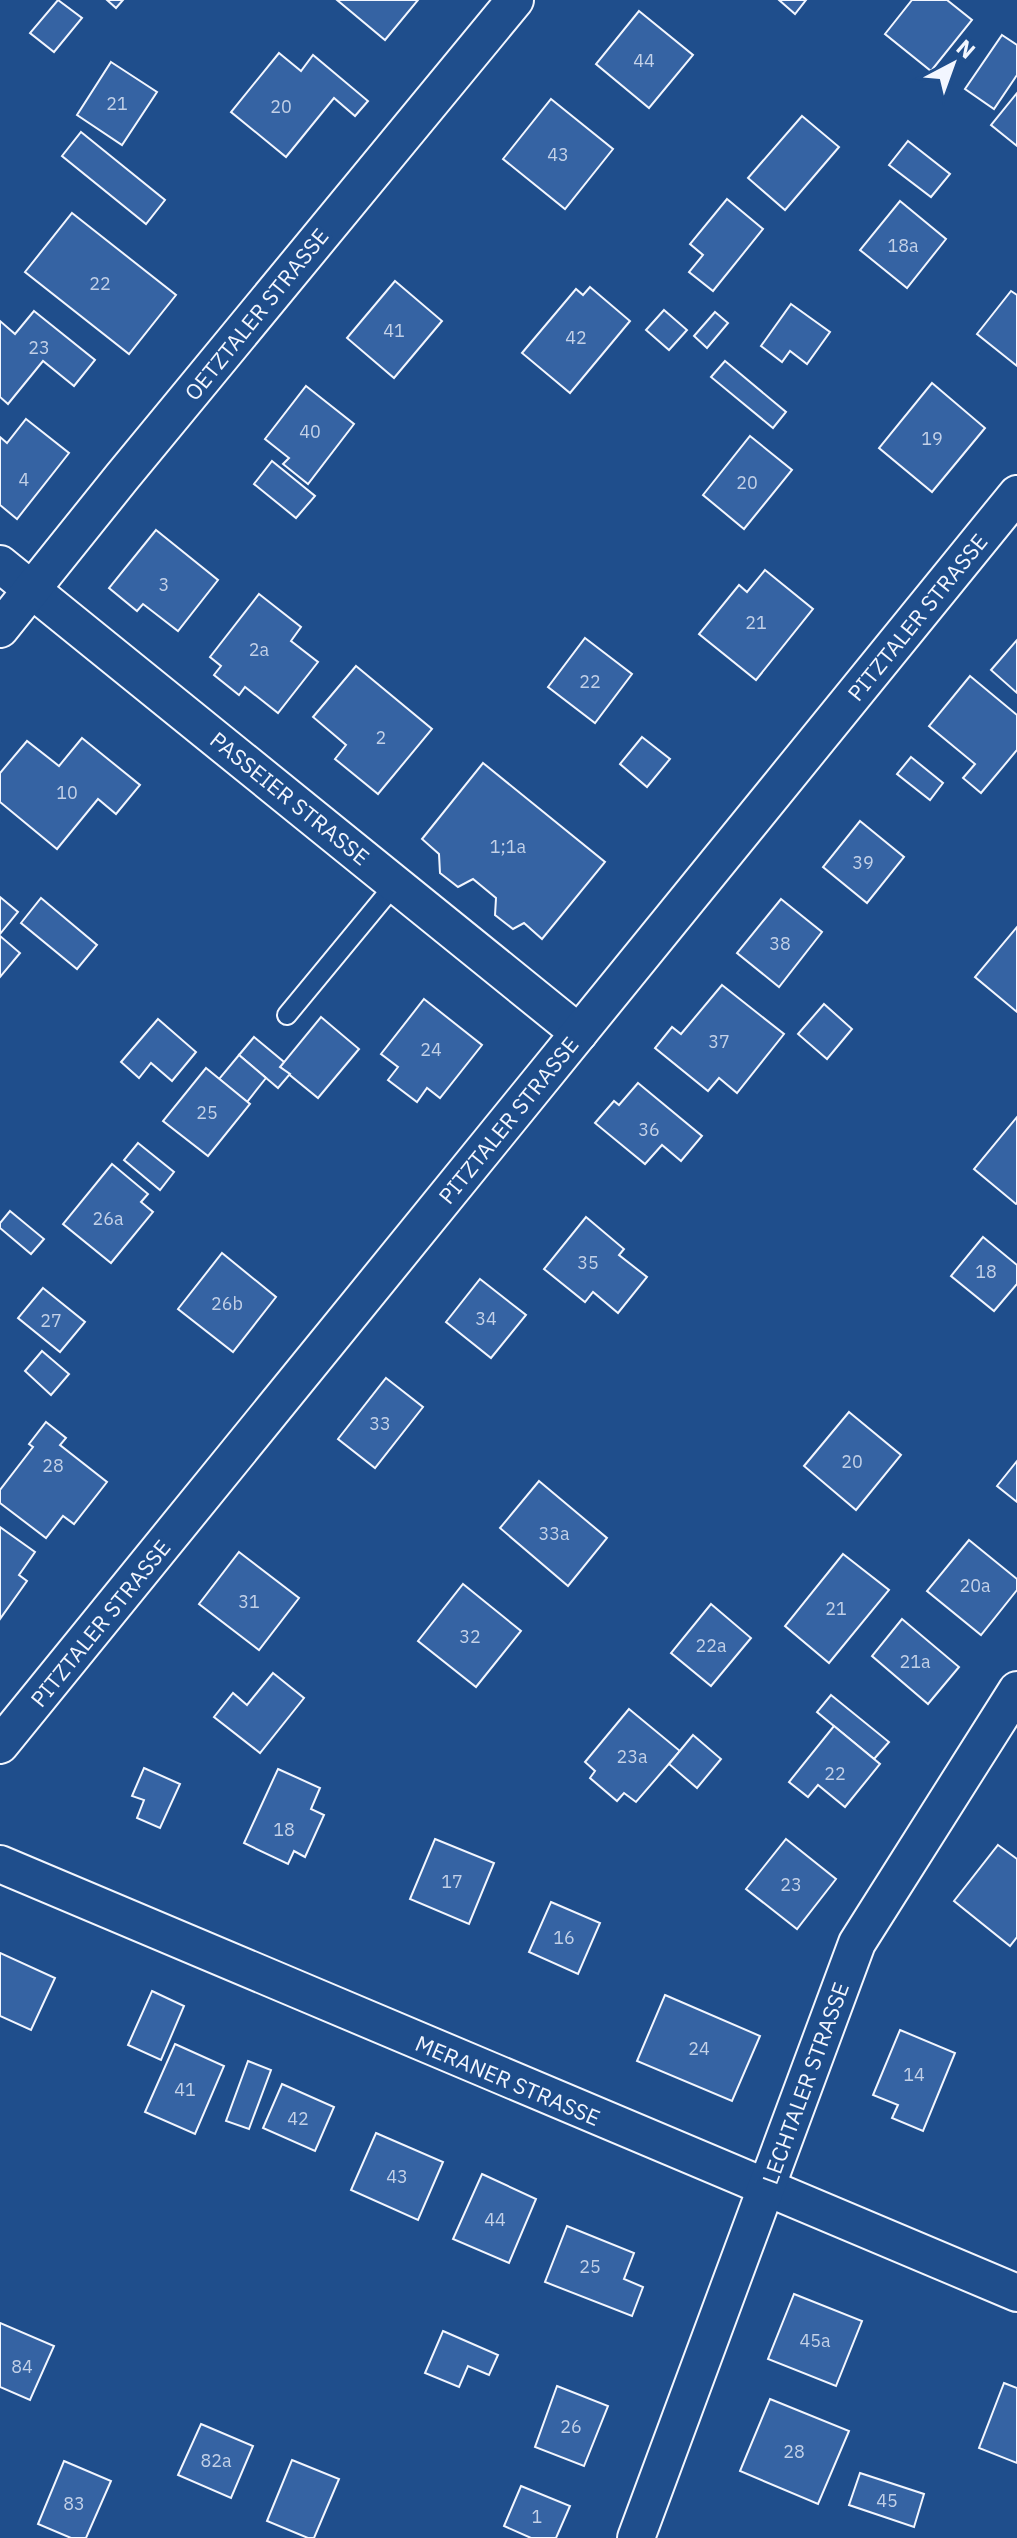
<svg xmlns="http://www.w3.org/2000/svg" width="1017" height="2538" viewBox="0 0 1017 2538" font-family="'IBM Plex Sans',sans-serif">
<rect width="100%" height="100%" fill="#1f4e8c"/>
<g fill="#3563a3" stroke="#f2f6ff" stroke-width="2">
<polygon points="58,0 82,18 54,52 30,33"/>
<polygon points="107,0 123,0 116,8"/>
<polygon points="337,0 418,0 385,40"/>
<polygon points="779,0 806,0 795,14"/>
<polygon points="912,0 947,0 972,20 931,71 885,34"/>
<polygon points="639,11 693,55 649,108 596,64"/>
<polygon points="1002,35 1017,45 1017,75 994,109 965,89"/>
<polygon points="279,53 301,71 313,55 368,101 355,116 334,98 286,157 231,112"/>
<polygon points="111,62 157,92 122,145 77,115"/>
<polygon points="1017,93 1017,146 991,125"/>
<polygon points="551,99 613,149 565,209 503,159"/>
<polygon points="802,116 839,147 785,210 748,178"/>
<polygon points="81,132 165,200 146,224 62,156"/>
<polygon points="908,141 950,174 931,197 889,165"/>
<polygon points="727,199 763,229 713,291 689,272 703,255 690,244"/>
<polygon points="900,201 946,239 907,288 860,250"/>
<polygon points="72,213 176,295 129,354 25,272"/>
<polygon points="395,281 442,321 394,378 347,338"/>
<polygon points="590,287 630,321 570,393 522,353 576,289 583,295"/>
<polygon points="1011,291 1017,295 1017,366 977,334"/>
<polygon points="791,304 830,332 807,364 790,351 782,362 761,346"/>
<polygon points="664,310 687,330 669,350 646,330"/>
<polygon points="34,311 95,360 74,386 43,361 8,404 0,397 0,321 15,334"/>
<polygon points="715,312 728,323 707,348 694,336"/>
<polygon points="725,361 786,412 773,428 711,377"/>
<polygon points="932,383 985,428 932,492 879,448"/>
<polygon points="306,386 354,424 308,484 283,464 289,458 265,439"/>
<polygon points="26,419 69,453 17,519 0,505 0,437 7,443"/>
<polygon points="750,436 792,470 744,529 703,495"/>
<polygon points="272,461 315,496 296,518 254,484"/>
<polygon points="156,530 218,580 178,631 143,604 137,611 109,588"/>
<polygon points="765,570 813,609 756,680 699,634 739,585 747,592"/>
<polygon points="259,594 301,627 291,641 318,662 278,713 245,687 239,695 214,675 221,666 210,657"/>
<polygon points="585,638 632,674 595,723 548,687"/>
<polygon points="1017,640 1017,693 991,670"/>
<polygon points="356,666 432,729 378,794 335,759 346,745 313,717"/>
<polygon points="970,676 1017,715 1017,750 981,793 963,778 975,764 929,726"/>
<polygon points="642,737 670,759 647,787 620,764"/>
<polygon points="82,738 140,785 116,814 98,799 57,849 0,802 0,773 27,741 59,766"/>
<polygon points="911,757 943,783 930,800 897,774"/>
<polygon points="483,763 605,862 542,939 524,923 513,929 495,915 496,898 473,879 458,887 440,873 439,854 422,839"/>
<polygon points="860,821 904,857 867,903 823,867"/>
<polygon points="0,897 18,912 0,934"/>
<polygon points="41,898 97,945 77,969 21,923"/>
<polygon points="781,899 822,932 779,987 737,953"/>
<polygon points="1017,927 1017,1012 975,977"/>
<polygon points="0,936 20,953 0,977"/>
<polygon points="722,985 784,1034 737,1093 719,1078 708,1091 655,1048 672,1027 681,1034"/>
<polygon points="424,999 482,1045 440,1098 427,1088 417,1102 388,1080 398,1067 381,1054"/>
<polygon points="824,1004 852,1029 827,1059 798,1034"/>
<polygon points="321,1017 359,1049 318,1098 280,1067"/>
<polygon points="158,1019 196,1052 172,1081 151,1063 139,1078 121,1062"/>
<polygon points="254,1037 284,1062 280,1067 290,1074 278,1088 239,1055"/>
<polygon points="239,1055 266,1078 247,1102 219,1079"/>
<polygon points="206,1068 250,1104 208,1156 163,1121"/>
<polygon points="638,1083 702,1136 681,1161 662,1145 645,1164 595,1123 614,1101 619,1105"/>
<polygon points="1017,1117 1017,1203 1016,1204 974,1169"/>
<polygon points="138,1143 174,1172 160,1190 124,1160"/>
<polygon points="112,1164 148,1194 141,1202 153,1212 111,1263 63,1224"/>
<polygon points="10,1211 44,1239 31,1254 0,1228 0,1223"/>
<polygon points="586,1217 624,1249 619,1255 647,1277 618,1313 593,1292 585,1302 544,1269"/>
<polygon points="983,1237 1017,1265 1017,1284 994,1311 951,1276"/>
<polygon points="222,1253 276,1297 233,1352 178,1309"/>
<polygon points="480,1279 526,1315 491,1358 446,1322"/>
<polygon points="43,1288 85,1322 60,1352 18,1318"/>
<polygon points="42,1351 69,1374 51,1395 25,1371"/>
<polygon points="386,1378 423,1407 375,1468 338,1439"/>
<polygon points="849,1412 901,1455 856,1510 804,1466"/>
<polygon points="46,1422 66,1438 60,1445 107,1482 74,1524 63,1516 46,1538 0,1503 0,1490 33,1447 29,1444"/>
<polygon points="1017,1461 1017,1502 997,1486"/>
<polygon points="539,1481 607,1538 568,1586 500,1528"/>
<polygon points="0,1527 35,1552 19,1575 27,1581 0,1619"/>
<polygon points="969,1540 1017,1579 1017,1590 981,1635 927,1591"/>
<polygon points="239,1552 299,1598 259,1650 199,1604"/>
<polygon points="843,1554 889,1590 829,1663 785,1626"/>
<polygon points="463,1584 521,1631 476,1687 418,1641"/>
<polygon points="711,1604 751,1638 711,1686 671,1653"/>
<polygon points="902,1619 959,1667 928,1704 872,1656"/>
<polygon points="273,1673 304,1698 260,1753 214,1717 233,1693 247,1705"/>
<polygon points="831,1695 889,1742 874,1759 817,1712"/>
<polygon points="629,1709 680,1751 636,1802 624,1793 617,1801 590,1778 595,1771 585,1762"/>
<polygon points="834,1726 880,1764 845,1807 818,1785 808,1797 789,1782"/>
<polygon points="693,1735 721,1759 697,1788 669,1764"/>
<polygon points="144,1768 180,1784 160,1828 137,1818 144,1800 132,1796"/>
<polygon points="278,1769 320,1788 311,1809 324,1815 305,1857 294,1851 288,1864 244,1843"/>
<polygon points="435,1839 494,1863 469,1924 410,1899"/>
<polygon points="786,1839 836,1879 797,1929 746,1889"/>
<polygon points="998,1845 1017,1859 1017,1937 1010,1946 954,1901"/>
<polygon points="551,1902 600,1923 578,1974 529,1952"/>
<polygon points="0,1953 55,1978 31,2030 0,2016"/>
<polygon points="152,1991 184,2006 161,2060 128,2045"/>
<polygon points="665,1995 760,2036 732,2101 637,2061"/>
<polygon points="900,2030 955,2053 923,2131 892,2118 898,2105 873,2095"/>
<polygon points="175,2044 224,2066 195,2134 145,2112"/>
<polygon points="248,2061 271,2070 249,2129 226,2121"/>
<polygon points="282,2084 334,2107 315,2151 263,2128"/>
<polygon points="376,2133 443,2162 418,2220 351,2190"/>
<polygon points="482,2174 536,2199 509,2263 453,2239"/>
<polygon points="567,2226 634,2253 624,2279 643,2287 632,2316 545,2282"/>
<polygon points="794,2294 862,2321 836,2386 768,2359"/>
<polygon points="0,2323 54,2346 30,2400 0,2387"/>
<polygon points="443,2331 498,2355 489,2375 468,2366 459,2387 425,2373"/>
<polygon points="1004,2383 1017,2388 1017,2463 979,2448"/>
<polygon points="557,2386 608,2406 584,2466 535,2447"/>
<polygon points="770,2399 849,2431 818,2504 740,2471"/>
<polygon points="201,2424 253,2446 231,2498 178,2475"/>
<polygon points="292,2460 339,2479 314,2538 308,2538 267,2521"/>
<polygon points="64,2461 111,2481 86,2538 71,2538 38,2524"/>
<polygon points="860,2473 924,2494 914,2527 849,2505"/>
<polygon points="521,2486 570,2506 556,2538 531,2538 504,2526"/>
</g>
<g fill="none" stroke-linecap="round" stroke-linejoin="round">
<defs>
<polyline id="service" points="287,1015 396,883"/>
<g id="minor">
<polyline points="0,564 579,1033"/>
<polyline points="0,629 122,477 515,0"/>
<polyline points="0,1745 1017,494"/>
<polyline points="0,1864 1017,2293"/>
<polyline points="636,2538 857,1943 1017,1690"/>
</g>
</defs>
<use href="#service" stroke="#f2f6ff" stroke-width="22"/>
<use href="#minor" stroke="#f2f6ff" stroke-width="40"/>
<use href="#service" stroke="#1f4e8c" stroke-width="18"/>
<use href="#minor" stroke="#1f4e8c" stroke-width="36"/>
</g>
<g text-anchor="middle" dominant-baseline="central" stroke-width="6" stroke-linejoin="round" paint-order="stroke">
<g font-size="18" fill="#c3d1e8">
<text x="644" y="60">44</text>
<text x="117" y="103">21</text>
<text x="281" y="106">20</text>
<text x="558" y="154">43</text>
<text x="903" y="245">18a</text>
<text x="100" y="283">22</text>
<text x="394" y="330">41</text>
<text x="576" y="337">42</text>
<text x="39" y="347">23</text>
<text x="310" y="431">40</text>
<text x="932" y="438">19</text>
<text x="24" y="479">4</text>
<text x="747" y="482">20</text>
<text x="164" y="584">3</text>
<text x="756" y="622">21</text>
<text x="259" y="649">2a</text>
<text x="590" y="681">22</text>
<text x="381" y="737">2</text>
<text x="67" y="792">10</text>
<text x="508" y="846">1;1a</text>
<text x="863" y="862">39</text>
<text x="780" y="943">38</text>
<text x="719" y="1041">37</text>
<text x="431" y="1049">24</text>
<text x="207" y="1112">25</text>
<text x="649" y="1129">36</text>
<text x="108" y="1218">26a</text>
<text x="588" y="1262">35</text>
<text x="986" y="1271">18</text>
<text x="227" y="1303">26b</text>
<text x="486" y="1318">34</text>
<text x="51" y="1320">27</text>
<text x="380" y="1423">33</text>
<text x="852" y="1461">20</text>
<text x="53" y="1465">28</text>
<text x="554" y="1533">33a</text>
<text x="975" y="1585">20a</text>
<text x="249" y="1601">31</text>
<text x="836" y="1608">21</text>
<text x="470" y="1636">32</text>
<text x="711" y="1645">22a</text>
<text x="915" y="1661">21a</text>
<text x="632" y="1756">23a</text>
<text x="835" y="1773">22</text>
<text x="284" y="1829">18</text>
<text x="452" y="1881">17</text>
<text x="791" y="1884">23</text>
<text x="564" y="1937">16</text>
<text x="699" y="2048">24</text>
<text x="914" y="2074">14</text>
<text x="185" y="2089">41</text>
<text x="298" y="2118">42</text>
<text x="397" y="2176">43</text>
<text x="495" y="2219">44</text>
<text x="590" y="2266">25</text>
<text x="815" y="2340">45a</text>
<text x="22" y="2366">84</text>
<text x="571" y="2426">26</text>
<text x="794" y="2451">28</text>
<text x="216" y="2460">82a</text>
<text x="887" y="2500">45</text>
<text x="74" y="2503">83</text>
<text x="537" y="2516">1</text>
</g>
<g font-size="22" fill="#f2f6ff" stroke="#1f4e8c">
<text transform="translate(256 314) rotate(-51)">OETZTALER STRASSE</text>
<text transform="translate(917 617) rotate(-51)">PITZTALER STRASSE</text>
<text transform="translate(290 798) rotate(39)">PASSEIER STRASSE</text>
<text transform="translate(508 1120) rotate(-51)">PITZTALER STRASSE</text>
<text transform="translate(100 1623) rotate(-51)">PITZTALER STRASSE</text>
<text transform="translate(508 2080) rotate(23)">MERANER STRASSE</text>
<text transform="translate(805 2083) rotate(-70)">LECHTALER STRASSE</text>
</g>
</g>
<g transform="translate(953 64) rotate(41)" stroke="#1f4e8c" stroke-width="6" paint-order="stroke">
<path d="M0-6L14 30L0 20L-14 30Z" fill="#f2f6ff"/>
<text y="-12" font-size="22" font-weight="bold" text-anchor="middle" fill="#f2f6ff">N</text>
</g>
</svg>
